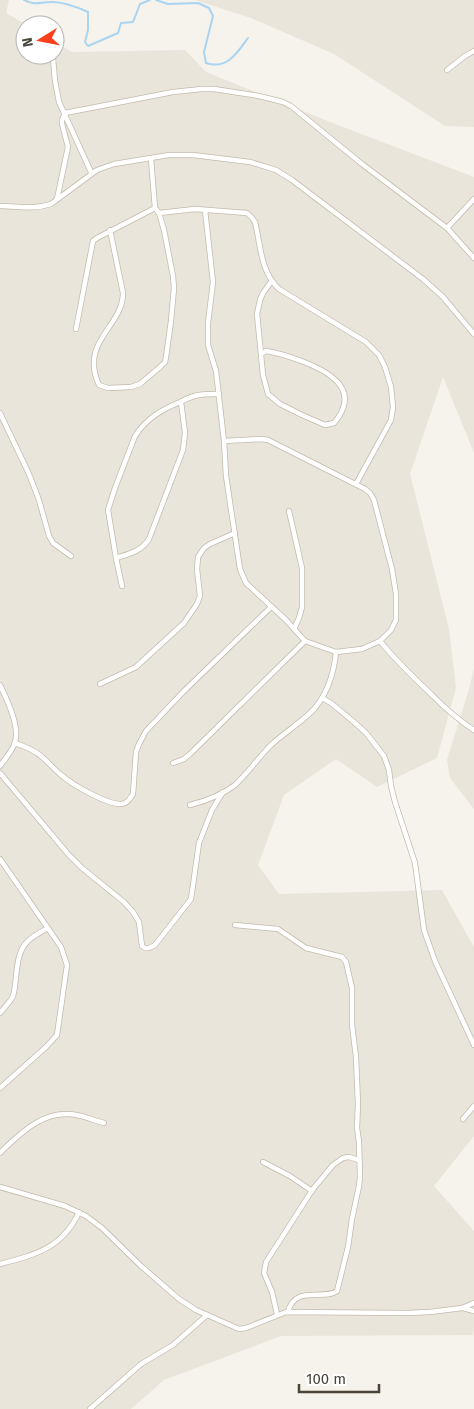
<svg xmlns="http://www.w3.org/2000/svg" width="474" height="1409" viewBox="0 0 474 1409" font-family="'Fira Sans',sans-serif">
<rect width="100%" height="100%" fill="#f6f3ec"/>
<g fill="#eae5da">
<polygon points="0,0 9,0 6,13 27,25 25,25 25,55 55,55 55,42 72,52 185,50 206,72 330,122 474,177 474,453 443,377 410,474 449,629 456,688 437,758 377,787 336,759 284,795 258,865 279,894 442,890 474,947 474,1136 434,1186 474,1231 474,1330 473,1335 281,1336 164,1380 131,1409 0,1409"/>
<polygon points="195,0 474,0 474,127 445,126 334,54 251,18"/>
<polygon points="474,668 474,809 450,778 447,760 469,689"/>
</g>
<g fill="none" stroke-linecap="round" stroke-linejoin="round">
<g stroke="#a9d4f2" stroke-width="2">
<path d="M24,0C36,6 39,2 52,2C64,2 77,7 88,12V30L85,42L88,46L118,33L121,23L133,22L140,4L150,0"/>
<path d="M156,0L168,4L198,3L209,8L213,16L204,52L206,63C227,70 237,53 248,38"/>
</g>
<defs>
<g id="minor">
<polyline points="53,58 55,81 59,102 91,172"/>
<polyline points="447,70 465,56 474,51"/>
<path d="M151,159L155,208L159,213L195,209L247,213L252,218L255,222C261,246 260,271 279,289L366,342L379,355L385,367L391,387L393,407L391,420L356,484"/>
<polyline points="57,199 68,147 62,124 62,120 65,113 173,92 202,89 214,89 259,96 283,102 291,106 362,164 447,228 474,258"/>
<path d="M0,206C19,206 32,210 51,204L97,170L114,164L169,155H193L250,162L276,170L292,180L423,279L443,297L474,334"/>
<polyline points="205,210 213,282 208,323 208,345 216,371 224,441 226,476 240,569 246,583 286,620 305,641 336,652 362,649 380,641 391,630 396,620 396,594 392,569 374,500 370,493 365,489 268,440 262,439 224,441"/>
<polyline points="447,228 474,199"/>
<path d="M110,230L123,293C123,327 79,341 99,385L108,388L131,387L140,384L160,367L165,362L166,357L171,321L174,288L173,276L164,230L159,213"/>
<polyline points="76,329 93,241 97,238 155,208"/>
<path d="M261,354L266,351C280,353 291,357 304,362C332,373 361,391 334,423L325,425L302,415L280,404L268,394L263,375L257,314L260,300L263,293L271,282"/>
<polyline points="0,413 29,474 39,500 49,536 53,543 71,556"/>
<polyline points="289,511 302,568 302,607 299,618 294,629"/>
<path d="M116,558C129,554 142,551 149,539L183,450L185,433L181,402"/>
<path d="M122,586L116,558L108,510L115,488L135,436C147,418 161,410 180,402C186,399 192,396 199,395C205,394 212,394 219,394"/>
<path d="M380,641C396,661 414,678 432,695C445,708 458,720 474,730"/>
<polyline points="100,684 136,667 184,623 197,604 200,596 197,569 198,557 204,548 210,544 235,533"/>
<path d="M0,685C7,700 20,726 15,742C14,749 4,760 0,766"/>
<polyline points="322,698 331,703 354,722 366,733 384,756 389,770 391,786 395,802 415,863 424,930 435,961 474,1045"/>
<path d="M15,743C24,746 33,750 40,755C47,761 53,768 60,774C70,783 112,809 125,803C129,801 131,797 133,794L136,752L139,744L146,731L183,692L271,607"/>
<polyline points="173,763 184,759 190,754 305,641"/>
<path d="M0,773L68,854L82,868L124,902L133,912L139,922L142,946C146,950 150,948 155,945L191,899L199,843L212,810L223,792"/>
<path d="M190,805C206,801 222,795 235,785C248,773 258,758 271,745C283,734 297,725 309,714C326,699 334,674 336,652"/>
<polyline points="0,859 61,947 67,965 57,1035 46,1047 0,1088"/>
<path d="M235,925L278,929L306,948L342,957L346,962L352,988V1025L356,1057L358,1104L357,1128L359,1142L360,1177L359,1186L352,1219L348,1247L337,1291C324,1301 295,1284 288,1312"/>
<path d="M0,1013L10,1001L13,996C18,979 14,954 28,941C33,936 41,932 48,928"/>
<polyline points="463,1119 474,1106"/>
<path d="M0,1153C22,1131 47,1107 81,1116C89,1118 96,1121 104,1123"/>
<polyline points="263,1162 290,1176 312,1191"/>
<polyline points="0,1187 65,1206 86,1216 102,1228 141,1266 179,1299 196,1310 239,1329 246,1328 286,1312 407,1313 430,1312 462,1308 474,1303"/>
<path d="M0,1264C35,1255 63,1248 79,1212"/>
<polyline points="463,1308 474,1311"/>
<polyline points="277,1314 272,1292 264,1273 266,1262 313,1189 333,1165 343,1158 349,1157 359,1160"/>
<polyline points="90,1409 141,1364 173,1345 207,1315"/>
</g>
</defs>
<use href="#minor" stroke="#c2bbae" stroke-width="6"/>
<use href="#minor" stroke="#fff" stroke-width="4.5"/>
</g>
<g transform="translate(40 40) rotate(260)"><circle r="24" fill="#ffffff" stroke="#b7b4b0"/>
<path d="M0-4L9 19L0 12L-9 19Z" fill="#fc3f1d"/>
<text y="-8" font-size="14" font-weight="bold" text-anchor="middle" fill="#4b4439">N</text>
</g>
<path d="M299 1384v8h80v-8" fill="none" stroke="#4b4439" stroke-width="2.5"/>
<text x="306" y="1384" font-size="15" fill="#4b4439" stroke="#ffffff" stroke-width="4" paint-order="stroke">100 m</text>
</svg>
